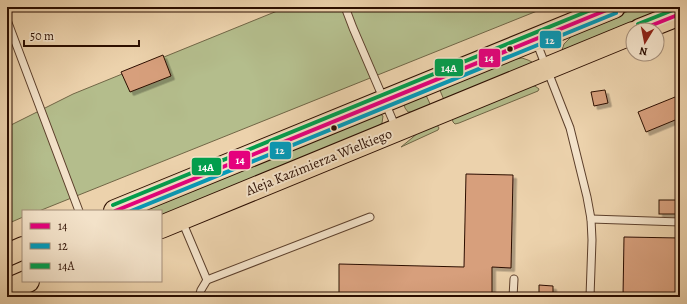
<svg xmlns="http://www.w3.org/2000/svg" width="687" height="304" viewBox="0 0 687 304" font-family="Alegreya,serif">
<defs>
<filter id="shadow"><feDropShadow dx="3.5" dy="3.5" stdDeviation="0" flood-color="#0004"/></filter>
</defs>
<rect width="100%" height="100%" fill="#ecd2ac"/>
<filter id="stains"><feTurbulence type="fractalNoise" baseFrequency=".005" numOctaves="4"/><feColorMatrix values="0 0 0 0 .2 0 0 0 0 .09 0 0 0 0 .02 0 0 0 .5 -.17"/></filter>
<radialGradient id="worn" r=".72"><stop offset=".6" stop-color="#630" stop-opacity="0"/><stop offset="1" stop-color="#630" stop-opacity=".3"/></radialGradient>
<g fill="#b4bd8c" stroke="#706646">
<polygon points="287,7 547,7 39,211 23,211 23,217 7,224 7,127 73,94"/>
<polygon points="638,7 673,7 582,43 562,50 564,44 574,34"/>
<polygon points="522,58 528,60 532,62 531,64 444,100 439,88 509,60"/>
<polygon points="529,86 535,86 539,89 538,91 459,123 455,124 453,122 452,118"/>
<polygon points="425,93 431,106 416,112 408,112 405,108 404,104"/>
<polygon points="380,114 383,116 382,123 375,129 161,216 161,211 136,211"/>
<polygon points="437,125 439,128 438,130 401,147 412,138 420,131"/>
</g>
<g fill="#d79f7c" stroke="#2c0e00" filter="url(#shadow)">
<polygon points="163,55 171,76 130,92 121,72"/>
<polygon points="605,90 608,103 594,106 591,92"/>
<polygon points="680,95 680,118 646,132 638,112"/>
<polygon points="466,174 513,175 511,268 492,267 492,297 339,297 339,264 464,267"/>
<rect x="659" y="200" width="21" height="14"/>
<polygon points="624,237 680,238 680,297 623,297"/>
<polygon points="539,285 553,286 553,297 539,297"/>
</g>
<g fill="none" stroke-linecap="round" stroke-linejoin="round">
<defs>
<g id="lane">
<polyline points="345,7 353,28 396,128"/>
<polyline points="7,20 79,211"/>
<polyline points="536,41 570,128 587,197 591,219 592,240 590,297"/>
<polyline points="591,219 680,222"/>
<polyline points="182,221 207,280"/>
<polyline points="199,297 201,290 207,280 370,217"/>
<polyline points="513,297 514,279"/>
</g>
<g id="primary">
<polyline points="640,30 680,14"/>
<polyline points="115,211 614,7"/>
<polyline points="161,227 633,33"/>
<polyline points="7,255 23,248"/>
<polyline points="7,290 28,281"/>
</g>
</defs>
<use href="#lane" stroke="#5c3f2b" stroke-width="9"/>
<use href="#primary" stroke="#2c0e00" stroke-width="24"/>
<use href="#lane" stroke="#f3e2c9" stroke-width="7"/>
<use href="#primary" stroke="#ecd2ac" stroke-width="22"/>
<defs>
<g id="bus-1">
<polyline points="640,30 680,14"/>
<polyline points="115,211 614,7"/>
</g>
<polyline id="bus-2" points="131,211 616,13"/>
<g id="bus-3">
<polyline points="638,24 678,8"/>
<polyline points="113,205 598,7"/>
</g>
</defs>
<use href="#bus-1" stroke="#f3e2c9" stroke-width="7"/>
<use href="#bus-2" stroke="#f3e2c9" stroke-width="7"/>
<use href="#bus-3" stroke="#f3e2c9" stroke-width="7"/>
<use href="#bus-1" stroke="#e5007d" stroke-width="4"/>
<use href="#bus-2" stroke="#049ab9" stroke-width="4"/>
<use href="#bus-3" stroke="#029e4d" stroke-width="4"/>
</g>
<g fill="#2c0e00" stroke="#f3e2c9" stroke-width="1.5">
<circle cx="510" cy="49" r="3.5"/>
<circle cx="334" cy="128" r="3.5"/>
</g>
<g text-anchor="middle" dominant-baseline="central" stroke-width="4" stroke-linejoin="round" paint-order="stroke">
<g font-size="14" fill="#2c0e00" stroke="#f3e2c9">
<text transform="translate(319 162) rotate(-22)">Aleja Kazimierza Wielkiego</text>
</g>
</g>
<g stroke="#f3e2c9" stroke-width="1.5">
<rect x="539" y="30" width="23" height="19" rx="4" fill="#049ab9"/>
<rect x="478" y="48" width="23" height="20" rx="4" fill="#e5007d"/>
<rect x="434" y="58" width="30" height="19" rx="4" fill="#029e4d"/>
<rect x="269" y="141" width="23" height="19" rx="4" fill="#049ab9"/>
<rect x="228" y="150" width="23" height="20" rx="4" fill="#e5007d"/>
<rect x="191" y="157" width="31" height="19" rx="4" fill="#029e4d"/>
</g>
<g font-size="11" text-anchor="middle" font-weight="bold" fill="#fff">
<text x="550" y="44">12</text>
<text x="489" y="62">14</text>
<text x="449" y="72">14A</text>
<text x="280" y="154">12</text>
<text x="240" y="164">14</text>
<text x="206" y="171">14A</text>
</g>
<rect width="687" height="304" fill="none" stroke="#ecd2ac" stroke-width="24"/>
<rect x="8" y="8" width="671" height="288" fill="none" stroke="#2c0e00" stroke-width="2"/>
<rect x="12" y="12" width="663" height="280" fill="none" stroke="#2c0e00"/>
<rect x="22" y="210" width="140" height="72" fill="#f3e2c9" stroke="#a38d79"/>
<rect x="30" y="223" width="20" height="6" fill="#e5007d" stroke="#a38d79"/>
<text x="58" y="230" font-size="12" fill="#2c0e00">14</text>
<rect x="30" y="243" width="20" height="6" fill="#049ab9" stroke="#a38d79"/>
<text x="58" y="250" font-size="12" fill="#2c0e00">12</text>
<rect x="30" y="263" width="20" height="6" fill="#029e4d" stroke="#a38d79"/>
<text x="58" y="270" font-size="12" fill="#2c0e00">14A</text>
<g transform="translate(645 42) rotate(190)"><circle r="19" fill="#f3e2c9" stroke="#a38d79"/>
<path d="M0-3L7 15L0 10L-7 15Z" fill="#8f2418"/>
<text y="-6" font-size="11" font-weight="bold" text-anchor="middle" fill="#2c0e00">N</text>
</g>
<path d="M24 40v6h115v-6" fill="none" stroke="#2c0e00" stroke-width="2"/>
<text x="30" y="40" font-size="12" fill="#2c0e00" stroke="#f3e2c9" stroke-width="3" paint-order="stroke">50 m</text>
<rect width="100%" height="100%" filter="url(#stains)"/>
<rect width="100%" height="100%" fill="url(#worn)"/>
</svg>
